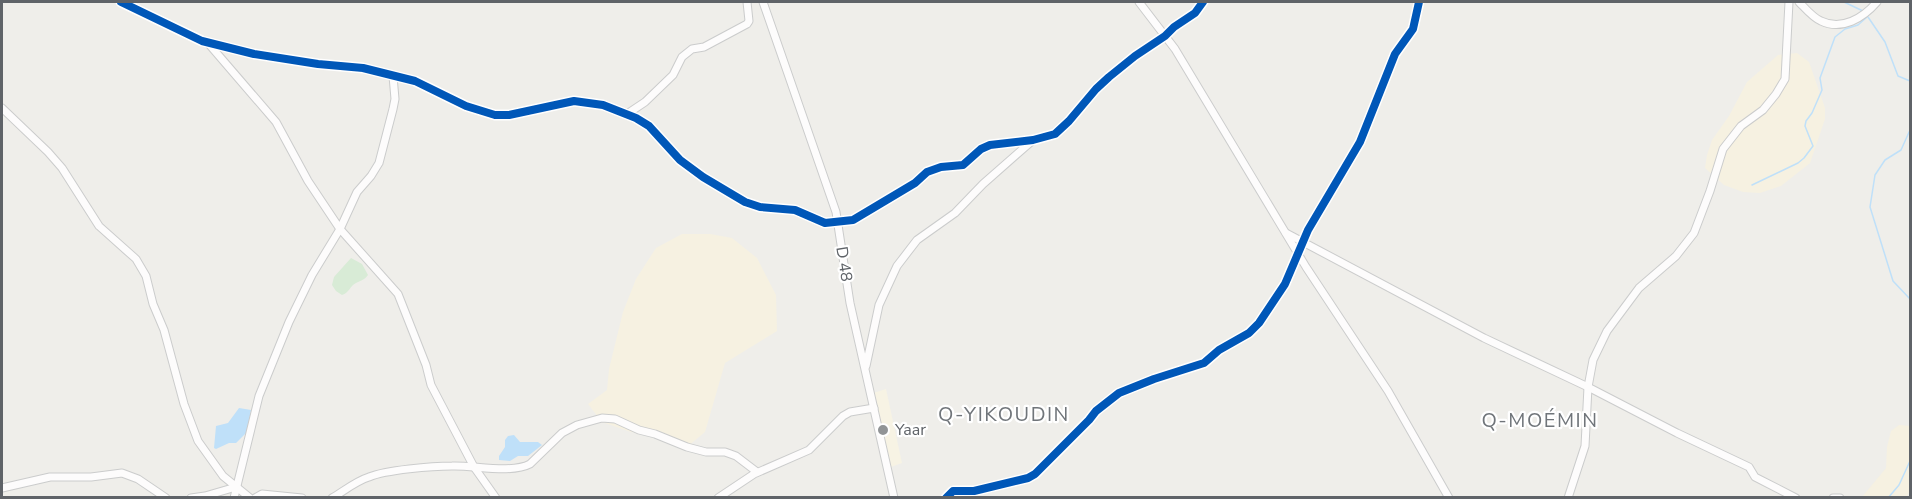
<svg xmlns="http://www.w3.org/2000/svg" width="1912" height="499" viewBox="0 0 1912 499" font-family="'Nunito Sans',sans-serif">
<rect width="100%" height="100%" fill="#efeeea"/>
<polygon fill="#f7f3e4" points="886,389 902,463 888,468 870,394"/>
<path fill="#d8ebd6" d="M351,258L362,264L368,275C364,280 362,280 356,283C350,286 349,293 342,295L336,291L332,285L334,277Z"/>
<g fill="#f6f1e1">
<polygon points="1797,53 1809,62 1825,108 1825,119 1810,163 1781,186 1760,193 1743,192 1724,185 1705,168 1707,155 1712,140 1729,116 1747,82 1778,55"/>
<polygon points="682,234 710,234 732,238 757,258 776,295 777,331 725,363 705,432 687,447 655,434 631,432 602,422 588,404 607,390 609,369 623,312 636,279 656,248"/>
<polygon points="1899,425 1910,426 1910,490 1907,497 1862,497 1886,468 1887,447 1891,431"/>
</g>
<g fill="#bfe0f9">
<polygon points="239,408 251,410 247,432 236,443 229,443 216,449 214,448 216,426 228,423"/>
<polygon points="514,435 520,442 538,442 542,445 528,456 518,456 510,461 499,460 499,456 505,447 505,440 508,436"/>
</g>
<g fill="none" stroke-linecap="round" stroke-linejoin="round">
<g stroke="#bfe0f9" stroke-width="1.5">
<polyline points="1844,2 1863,11"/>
<polyline points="1868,17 1885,42 1898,76 1910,81"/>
<polyline points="1910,130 1901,150 1885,160 1875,175 1870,207 1893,281 1910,299"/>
<polyline points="1752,185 1798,163 1804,158 1813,146 1805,126 1806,121 1812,113 1822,90 1820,78 1835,37 1845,29 1858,25 1867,17"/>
<polyline points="1888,498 1899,485 1910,461"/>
</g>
<defs>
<g id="minor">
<polyline points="121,2 202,41 254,54 318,64 363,68 415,81 466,106 495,115 509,115 574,101 603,105 636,118 649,126 680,160 703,177 745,202 760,207 795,210 825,223 853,220 915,183 927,172 941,167 963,165 981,149 990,145 1033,140 1055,134 1069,121 1096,89 1109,77 1135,56 1165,36 1174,27 1195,13 1203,2"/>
<polyline points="763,2 836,212 850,303 894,498"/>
<polyline points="1139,2 1175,49 1306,267 1388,391 1449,498"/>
<path d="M1799,2C1805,8 1813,18 1821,21C1842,31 1863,18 1877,2"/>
<polyline points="208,43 276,122 308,181 340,229 398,294 426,365 431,385 474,467 496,498"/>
<polyline points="2,108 48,152 62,168 99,226 136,259 146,276 153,304 164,330 184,404 198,441 223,476 250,498"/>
<polyline points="627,114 645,102 673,75 682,57 692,49 704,47 747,24 749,21 747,2"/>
<polyline points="1286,233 1484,338 1588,387 1677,433 1749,467 1755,477 1796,498"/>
<polyline points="866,366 879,305 897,266 917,240 955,213 983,184 1033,140"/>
<polyline points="2,488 50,477 91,477 122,473 138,479 166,498"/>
<polyline points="191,498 205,496 236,487"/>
<polyline points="234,498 259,396 289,322 312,275 340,229 357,192 371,176 379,163 393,109 395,99 393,76"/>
<polyline points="255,498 262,494 302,498"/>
<path d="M332,498C344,491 356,481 369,477C386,470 432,466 452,466C473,465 511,474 530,464L562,433L577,425L602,418L615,419L639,430L655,434L687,447L706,452H725L736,456L757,472"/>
<polyline points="718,498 754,474 809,450 843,416 850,412 874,408"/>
<polyline points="946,498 953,491 974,491 1028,478 1035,474 1089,420 1096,411 1119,393 1154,379 1204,363 1219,350 1249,333 1259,323 1285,284 1308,230 1360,142 1395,54 1413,29 1419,2"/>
<polyline points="1568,498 1585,446 1588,387 1593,360 1607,331 1639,288 1676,256 1694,233 1710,191 1723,149 1741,126 1763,110 1776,94 1785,79 1789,2"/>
<polyline points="1833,498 1840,498"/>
</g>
</defs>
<use href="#minor" stroke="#cbcccc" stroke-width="9"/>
<use href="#minor" stroke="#fdfcfc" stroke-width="7"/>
<defs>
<g id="cycleway">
<polyline points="121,2 202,41 254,54 318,64 363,68 415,81 466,106 495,115 509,115 574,101 603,105 636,118 649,126 680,160 703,177 745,202 760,207 795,210 825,223 853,220 915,183 927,172 941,167 963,165 981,149 990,145 1033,140 1055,134 1069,121 1096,89 1109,77 1135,56 1165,36 1174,27 1195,13 1203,2"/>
<polyline points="946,498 953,491 974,491 1028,478 1035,474 1089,420 1096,411 1119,393 1154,379 1204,363 1219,350 1249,333 1259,323 1285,284 1308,230 1360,142 1395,54 1413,29 1419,2"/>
</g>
</defs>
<use href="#cycleway" stroke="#fff" stroke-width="11"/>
<use href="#cycleway" stroke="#0057b8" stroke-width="8"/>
</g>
<circle fill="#919496" stroke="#fff" stroke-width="2" cx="883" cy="430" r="6"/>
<g text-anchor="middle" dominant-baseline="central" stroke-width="4.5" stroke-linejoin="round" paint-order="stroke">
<g font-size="16" fill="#5f6368" stroke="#fff">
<text transform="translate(844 264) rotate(81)">D 48</text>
</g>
<g font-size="16" fill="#5f6368" stroke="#fff" text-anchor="start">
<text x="895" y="430">Yaar</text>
</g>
<g font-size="20" letter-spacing="1.5" fill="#70757a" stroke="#fff">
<text x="1004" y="414">Q-YIKOUDIN</text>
<text x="1540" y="420">Q-MOÉMIN</text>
</g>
</g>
<rect width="1912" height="499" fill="none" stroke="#5f6368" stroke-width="6"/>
</svg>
